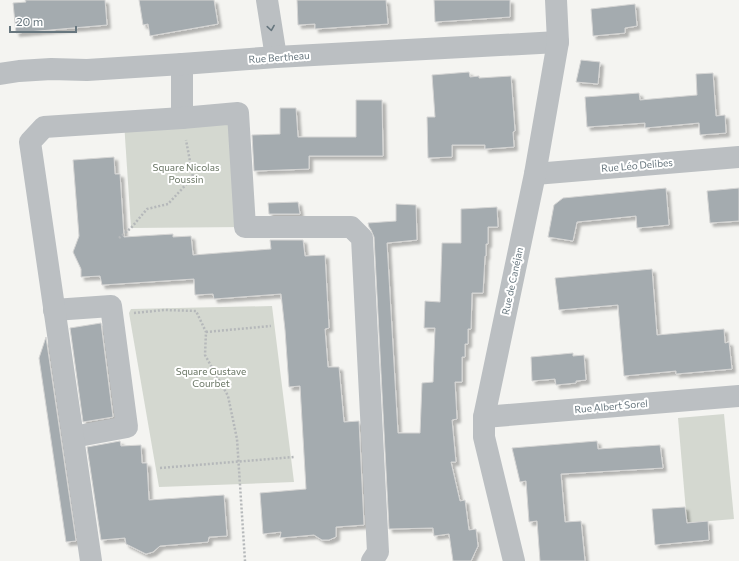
<svg xmlns="http://www.w3.org/2000/svg" width="739" height="561" viewBox="0 0 739 561" font-family="Commissioner,sans-serif">
<defs>
<filter id="shadow"><feDropShadow dx="3.5" dy="3.5" stdDeviation="1" flood-color="#0004"/></filter>
</defs>
<rect width="100%" height="100%" fill="#f4f4f1"/>
<g fill="#d4d8d0">
<polygon points="238,113 245,227 131,228 124,122"/>
<polygon points="272,306 294,482 159,487 129,313 131,309"/>
<polygon points="724,414 734,519 687,523 678,418"/>
</g>
<g fill="#a4abaf" stroke="#d5d5d4" filter="url(#shadow)">
<polygon points="25,0 105,0 107,25 16,33 13,3 26,2"/>
<polygon points="139,0 214,0 218,24 150,36 148,24 143,25"/>
<polygon points="297,0 386,0 388,24 315,29 315,24 298,25"/>
<polygon points="434,0 510,0 510,17 435,22"/>
<polygon points="635,4 637,26 625,28 625,33 593,36 591,9"/>
<polygon points="581,60 600,62 598,84 576,82"/>
<polygon points="469,72 470,77 479,76 479,78 511,76 515,131 513,132 514,147 485,149 485,145 452,145 452,157 428,158 427,117 435,117 432,75"/>
<polygon points="713,73 716,116 725,115 726,133 700,135 699,123 645,128 645,123 587,127 585,97 639,93 640,100 697,95 696,74"/>
<polygon points="356,100 382,100 383,156 309,156 309,169 254,171 252,135 280,134 280,108 296,108 298,137 356,137"/>
<polygon points="114,157 115,174 120,174 124,237 173,234 173,237 191,236 193,255 271,249 270,240 303,240 305,256 325,255 329,328 325,329 328,367 339,367 344,422 359,421 364,525 336,527 336,537 329,540 322,540 314,535 280,538 281,532 263,534 260,493 306,489 300,386 289,387 285,330 281,294 214,299 213,294 195,295 194,279 102,285 100,276 81,277 81,269 73,252 79,236 73,160"/>
<polygon points="666,188 669,225 637,228 636,216 577,222 573,241 548,237 554,205 563,198"/>
<polygon points="739,188 739,221 710,223 707,191"/>
<polygon points="298,202 300,214 269,214 268,203"/>
<polygon points="396,204 416,205 417,240 387,243 398,433 420,433 422,383 433,382 435,328 424,328 425,301 440,302 442,243 461,243 461,209 497,207 498,227 488,227 488,244 486,244 486,256 485,256 483,293 472,293 471,329 468,329 468,344 465,344 465,357 462,357 462,382 455,382 457,419 452,420 456,462 451,462 460,501 465,500 469,530 476,529 478,546 471,561 453,561 449,534 434,536 433,528 389,529 374,237 371,230 369,227 368,223 396,221"/>
<polygon points="652,269 657,335 724,329 725,343 729,342 732,369 676,374 676,371 624,376 618,305 559,310 555,278"/>
<polygon points="101,323 113,417 83,422 70,328"/>
<polygon points="46,337 76,541 66,542 39,358"/>
<polygon points="573,353 573,356 584,355 586,380 576,381 576,383 556,385 555,379 532,381 531,357"/>
<polygon points="120,441 121,446 141,445 142,463 147,463 149,500 224,495 227,536 209,537 208,542 160,546 153,552 146,554 126,544 125,538 101,540 87,447"/>
<polygon points="597,441 598,449 660,445 663,468 561,474 565,522 581,521 585,561 540,561 537,521 529,522 526,481 520,482 512,448"/>
<polygon points="685,507 687,523 708,521 709,540 655,545 652,509"/>
</g>
<g fill="none" stroke-linecap="round" stroke-linejoin="round">
<g stroke="#b5b8ba" stroke-width="2.5" stroke-dasharray="2 2" stroke-linecap="butt">
<polyline points="119,238 131,228 147,209 168,204 193,177 186,140"/>
<polyline points="134,313 164,310 196,311 206,332 205,355 228,396 237,439 245,561"/>
<polyline points="206,332 271,326"/>
<polyline points="160,468 294,457"/>
</g>
<g stroke="#bbbfc2" stroke-width="22">
<polyline points="267,0 276,57"/>
<polyline points="182,64 182,118"/>
<polyline points="0,74 19,71 51,69 87,70 182,64 276,57 558,42"/>
<polyline points="535,174 739,157"/>
<polyline points="54,310 111,306 127,427 73,437"/>
<polyline points="484,417 739,396"/>
<polyline points="91,561 30,142 44,127 182,118 238,113 245,227 351,227 362,238 378,552 372,561"/>
<polyline points="514,561 484,437 484,417 535,174 558,42 556,0"/>
</g>
</g>
<defs><path id="oneway-chevron" d="M-2-3.5L2.5 0L-2 3.5" fill="none" stroke-width="1.6" stroke-linecap="round" stroke-linejoin="round"/></defs>
<use stroke="#67767e" href="#oneway-chevron" transform="translate(271 28) rotate(81)"/>
<g text-anchor="middle" dominant-baseline="central" stroke-width="4" stroke-linejoin="round" paint-order="stroke">
<g font-size="10" fill="#67767e" stroke="#fff">
<text transform="translate(279 57) rotate(-4)">Rue Bertheau</text>
<text transform="translate(637 165) rotate(-5)">Rue Léo Delibes</text>
<text transform="translate(512 281) rotate(-78)">Rue de Canéjan</text>
<text transform="translate(611 406) rotate(-5)">Rue Albert Sorel</text>
</g>
<g font-size="10" fill="#6a7665" stroke="#fff">
<text x="186" y="167">Square Nicolas<tspan x="186" dy="12">Poussin</tspan></text>
<text x="211" y="371">Square Gustave<tspan x="211" dy="12">Courbet</tspan></text>
</g>
</g>
<path d="M10 26v6h66v-6" fill="none" stroke="#67767e" stroke-width="2"/>
<text x="16" y="26" font-size="12" fill="#67767e" stroke="#ffffff" stroke-width="3" paint-order="stroke">20 m</text>
</svg>
